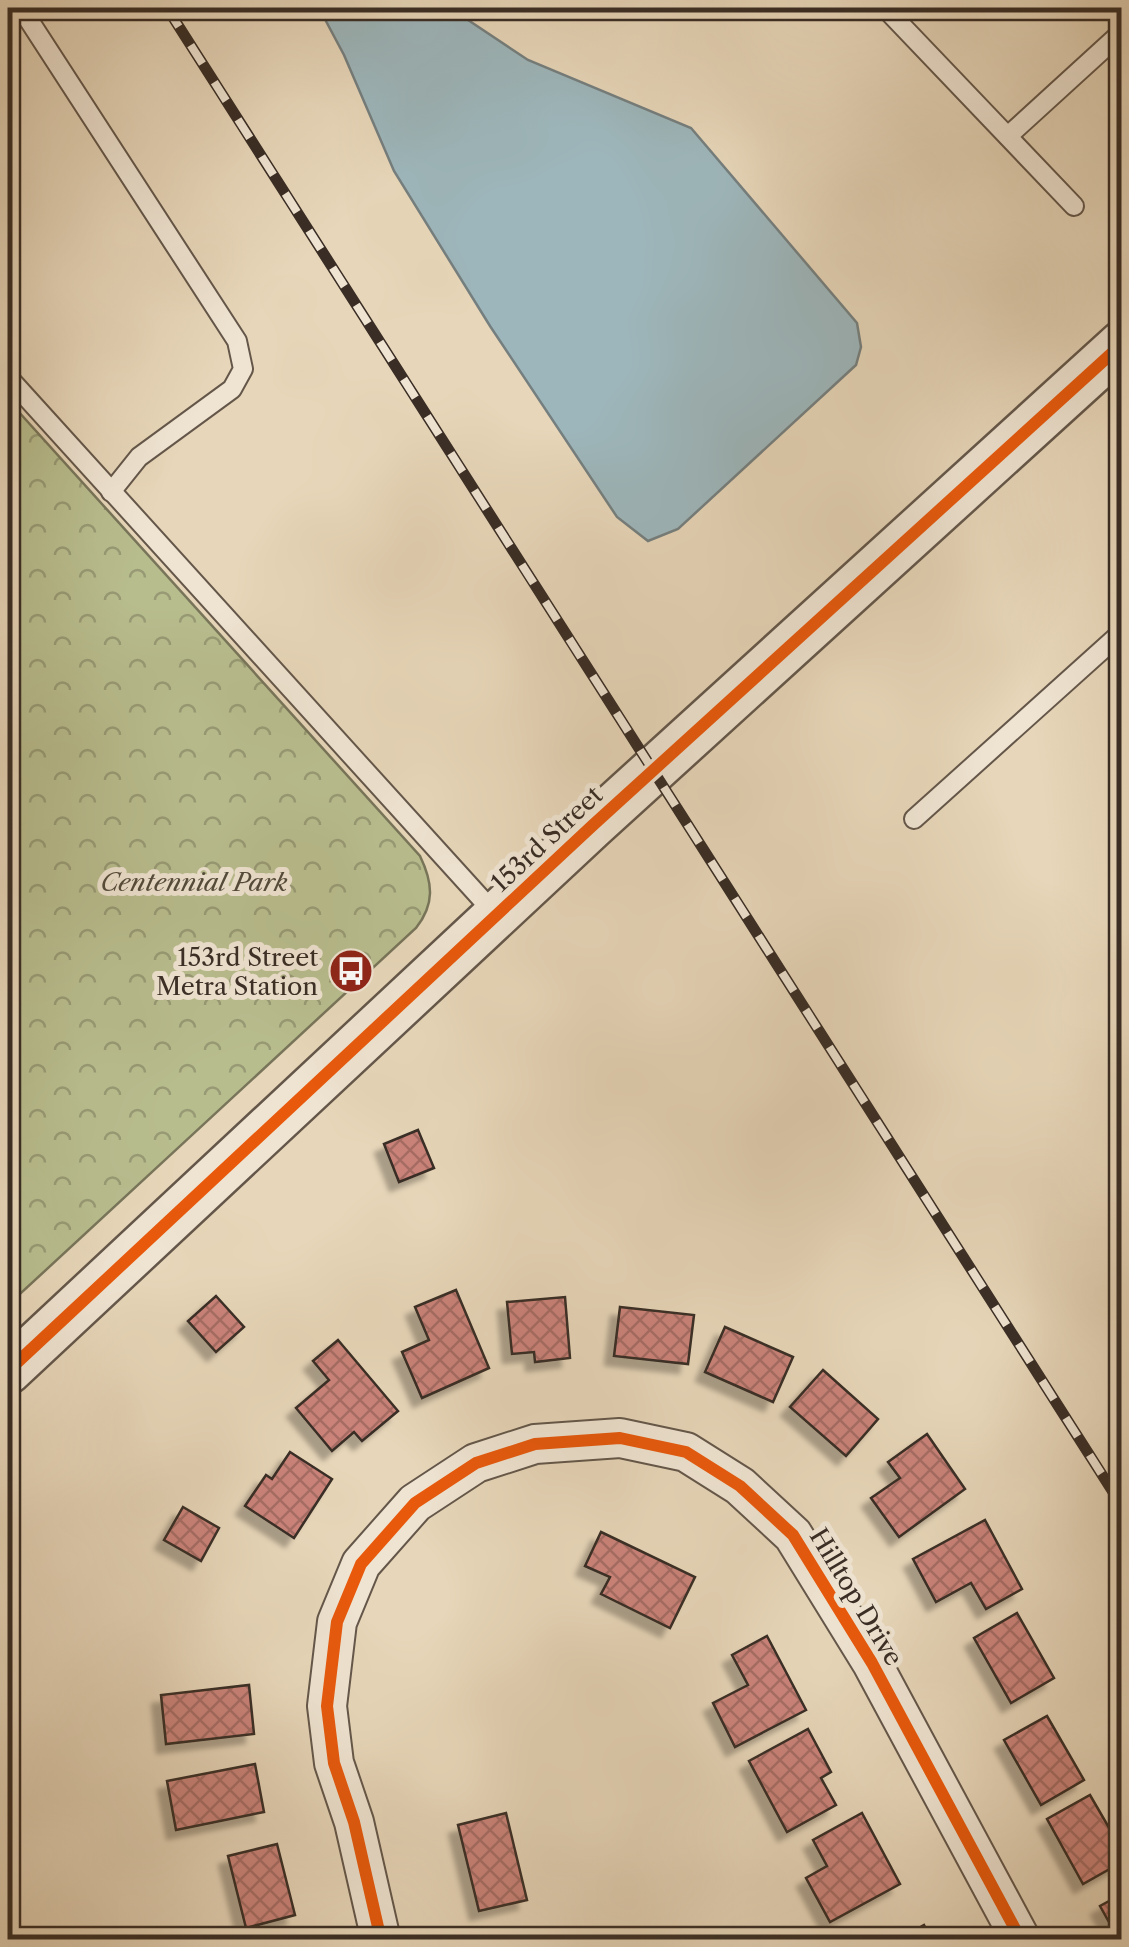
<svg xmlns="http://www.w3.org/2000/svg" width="1129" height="1947" viewBox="0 0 1129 1947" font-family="'Libre Caslon Text',serif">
<defs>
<pattern id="park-crowns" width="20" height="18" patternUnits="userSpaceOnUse" patternTransform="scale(2.5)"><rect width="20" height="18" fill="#b8bd8e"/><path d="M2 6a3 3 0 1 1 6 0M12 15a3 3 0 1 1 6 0" fill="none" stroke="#979a74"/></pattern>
<pattern id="building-cross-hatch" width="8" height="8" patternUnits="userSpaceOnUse" patternTransform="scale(2.5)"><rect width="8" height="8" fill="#cb837a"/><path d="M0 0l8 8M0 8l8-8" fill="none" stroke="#a66c64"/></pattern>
<filter id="shadow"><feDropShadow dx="-9" dy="9" stdDeviation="2.5" flood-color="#0004"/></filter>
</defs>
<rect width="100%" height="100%" fill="#e7d6b9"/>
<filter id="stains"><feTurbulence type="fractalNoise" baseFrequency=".002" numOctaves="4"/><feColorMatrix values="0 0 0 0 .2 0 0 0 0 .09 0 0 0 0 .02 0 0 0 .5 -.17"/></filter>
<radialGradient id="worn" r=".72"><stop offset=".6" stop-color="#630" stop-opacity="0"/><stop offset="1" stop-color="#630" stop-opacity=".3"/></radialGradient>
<path fill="url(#park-crowns)" stroke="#78755a" stroke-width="2.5" d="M8,400L420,856C433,883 435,904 416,928L8,1305Z"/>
<polygon fill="#9db6bb" stroke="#757f7f" stroke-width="2.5" points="319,8 450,8 528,60 691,128 857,323 861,347 856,365 678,529 648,541 617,517 490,326 394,171 344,55"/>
<g fill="url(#building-cross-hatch)" stroke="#392d25" stroke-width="2.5" filter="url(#shadow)">
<polygon points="418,1130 434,1168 399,1182 384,1144"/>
<polygon points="456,1290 489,1368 422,1398 402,1352 429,1340 415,1307"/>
<polygon points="216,1296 244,1327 216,1352 188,1321"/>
<polygon points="565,1297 570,1358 535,1362 534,1352 512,1354 507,1302"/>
<polygon points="620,1307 694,1315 688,1364 614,1356"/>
<polygon points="725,1327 793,1357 773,1402 705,1372"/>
<polygon points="338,1340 398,1411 362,1441 354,1432 332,1451 296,1408 329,1380 313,1361"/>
<polygon points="823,1370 878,1419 846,1456 790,1407"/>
<polygon points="927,1434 965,1489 899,1537 871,1498 900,1478 888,1462"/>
<polygon points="290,1452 332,1479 294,1538 245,1506 266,1475 272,1479"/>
<polygon points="183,1507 219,1528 201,1561 164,1540"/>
<polygon points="985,1520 1022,1589 986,1609 971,1583 936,1602 913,1559"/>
<polygon points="601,1532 695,1577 670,1628 601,1594 610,1577 585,1566"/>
<polygon points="1017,1613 1054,1678 1011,1703 974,1638"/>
<polygon points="767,1636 806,1710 735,1747 713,1703 748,1685 732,1655"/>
<polygon points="249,1685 254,1734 166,1744 161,1695"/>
<polygon points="1047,1716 1084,1780 1041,1805 1004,1740"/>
<polygon points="808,1729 831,1772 821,1778 836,1805 787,1832 749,1761"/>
<polygon points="255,1764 264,1812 176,1830 167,1781"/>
<polygon points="1090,1795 1122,1850 1122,1862 1083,1884 1047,1819"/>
<polygon points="506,1813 527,1900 479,1911 458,1825"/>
<polygon points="862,1813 900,1884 830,1922 806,1878 827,1866 813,1840"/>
<polygon points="277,1844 295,1915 246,1928 228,1856"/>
<polygon points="1122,1894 1122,1940 1119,1940 1100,1906"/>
<polygon points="924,1925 932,1940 898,1940"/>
<polygon points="524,1932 525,1940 475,1940 475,1936"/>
</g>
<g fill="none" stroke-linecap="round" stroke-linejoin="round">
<defs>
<g id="service">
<polyline points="21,8 237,341 243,369 232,389 139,457 111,492"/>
<polyline points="885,8 1074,206"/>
<polyline points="1008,136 1122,32"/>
<polyline points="8,377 497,916"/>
<polyline points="914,819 1122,632"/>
</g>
<polyline id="minor" points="381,1940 354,1822 334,1763 327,1706 337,1622 361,1564 415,1503 476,1463 535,1444 620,1438 686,1452 740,1486 793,1535 872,1663 1021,1940"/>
<polyline id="tertiary" points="8,1371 592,826 1122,344"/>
</defs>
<use href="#service" stroke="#64574a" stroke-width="22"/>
<use href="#minor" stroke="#64574a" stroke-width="42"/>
<use href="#tertiary" stroke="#64574a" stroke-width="50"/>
<use href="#service" stroke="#efe4d2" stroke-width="18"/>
<use href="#minor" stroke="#efe4d2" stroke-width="38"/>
<use href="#tertiary" stroke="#efe4d2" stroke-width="45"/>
<defs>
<polyline id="rail" points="167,8 1122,1506"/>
</defs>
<use href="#rail" stroke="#392d25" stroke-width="11"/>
<use href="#rail" stroke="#efe4d2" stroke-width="8" stroke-dasharray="22" stroke-linecap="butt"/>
<defs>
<g id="cycleway">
<polyline points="8,1371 592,826 1122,344"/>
<polyline points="381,1940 354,1822 334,1763 327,1706 337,1622 361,1564 415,1503 476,1463 535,1444 620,1438 686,1452 740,1486 793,1535 872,1663 1021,1940"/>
</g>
</defs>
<use href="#cycleway" stroke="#efe4d2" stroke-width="19"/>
<use href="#cycleway" stroke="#e8590c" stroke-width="12"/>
</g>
<defs>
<symbol id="bus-disc" viewBox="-11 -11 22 22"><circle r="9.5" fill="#8f2418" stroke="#efe4d2"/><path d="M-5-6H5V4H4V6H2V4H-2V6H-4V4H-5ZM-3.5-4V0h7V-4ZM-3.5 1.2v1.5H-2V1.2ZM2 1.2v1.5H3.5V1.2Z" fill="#fff"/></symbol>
</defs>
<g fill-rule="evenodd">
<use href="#bus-disc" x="326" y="946" width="50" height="50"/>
</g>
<g text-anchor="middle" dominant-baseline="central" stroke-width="10" stroke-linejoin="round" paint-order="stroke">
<g font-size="25" fill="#392d25" stroke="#efe4d2">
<text transform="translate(547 839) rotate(-43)">153rd Street</text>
<text transform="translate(856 1597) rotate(59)">Hilltop Drive</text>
</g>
<g font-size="25" font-style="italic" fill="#524a3a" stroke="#efe4d2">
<text x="194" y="882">Centennial Park</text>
</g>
<g font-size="25" fill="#392d25" stroke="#efe4d2" text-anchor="end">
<text x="318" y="957">153rd Street<tspan x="318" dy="29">Metra Station</tspan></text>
</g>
</g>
<rect width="1129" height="1947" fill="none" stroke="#e7d6b9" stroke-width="40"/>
<rect x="10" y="10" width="1109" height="1927" fill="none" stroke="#392d25" stroke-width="5"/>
<rect x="20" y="20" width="1089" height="1907" fill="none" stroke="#392d25" stroke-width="2.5"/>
<rect width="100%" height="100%" filter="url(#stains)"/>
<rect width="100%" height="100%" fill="url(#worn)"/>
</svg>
